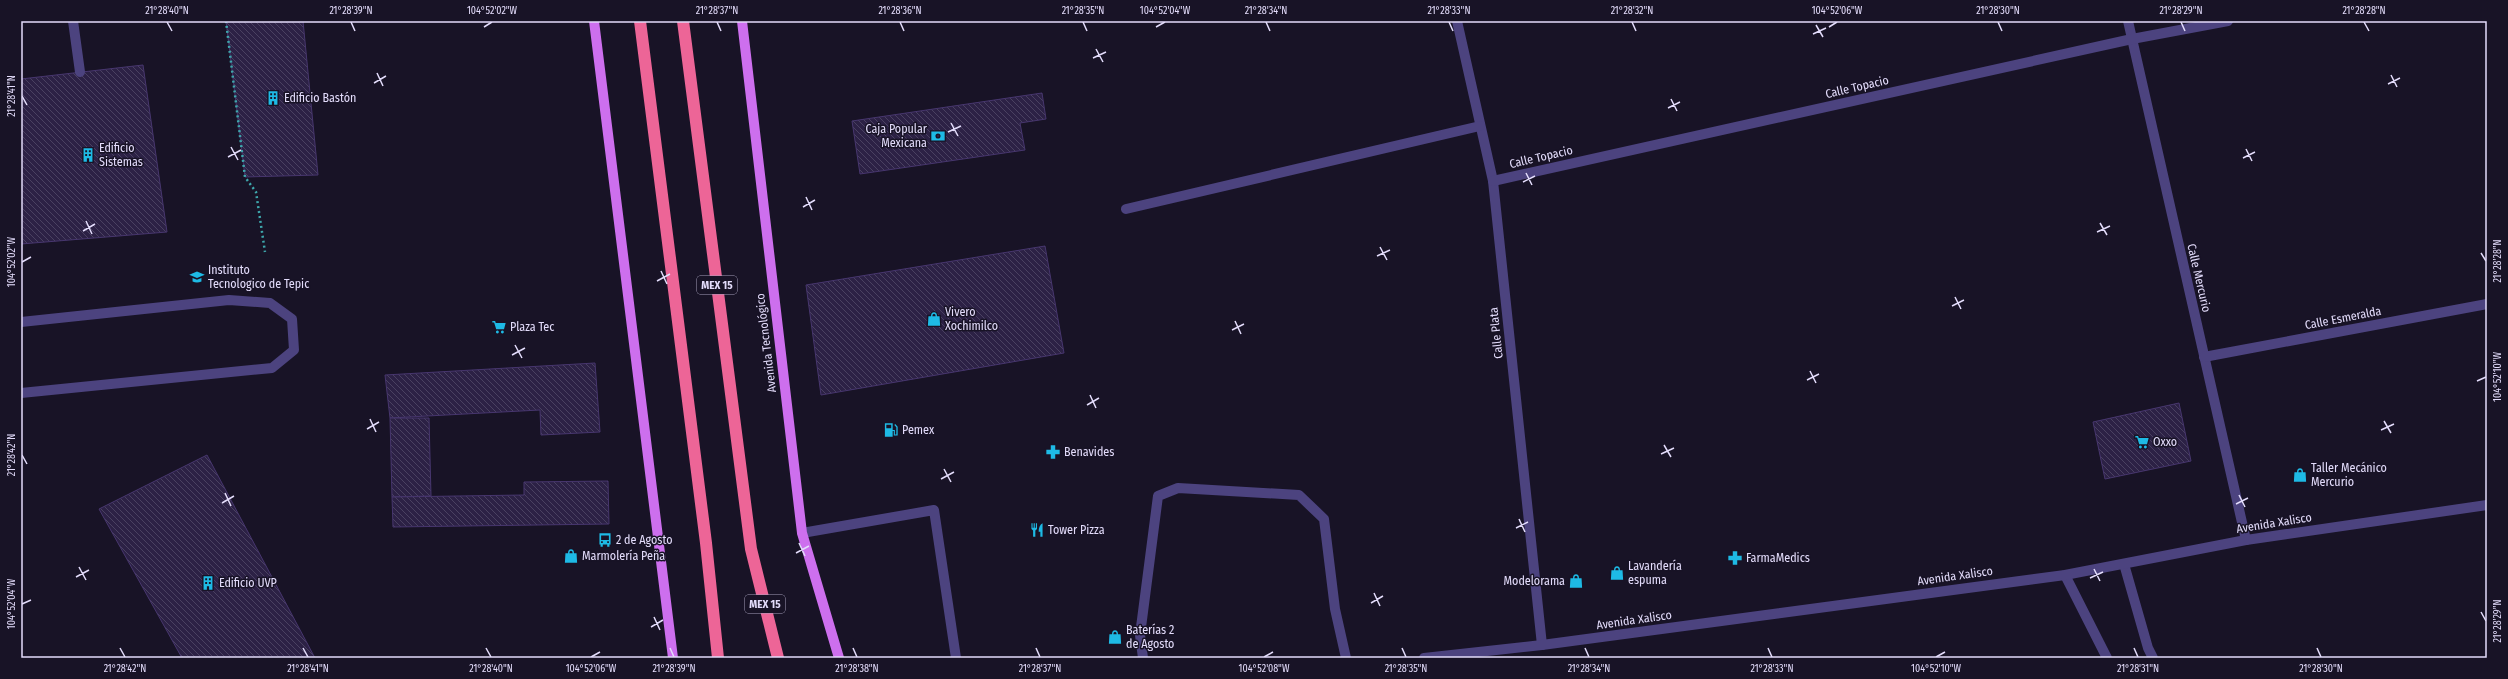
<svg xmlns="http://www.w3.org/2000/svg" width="2508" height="679" viewBox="0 0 2508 679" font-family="'Fira Sans Condensed',sans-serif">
<defs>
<pattern id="building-back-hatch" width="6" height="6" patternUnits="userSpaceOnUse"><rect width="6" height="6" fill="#2c2145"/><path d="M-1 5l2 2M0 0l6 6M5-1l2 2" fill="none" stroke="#4a4161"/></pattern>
</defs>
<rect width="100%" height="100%" fill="#181326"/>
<g fill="url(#building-back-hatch)" stroke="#47366e">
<polygon points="226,21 303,21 318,175 245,177"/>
<polygon points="143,65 167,232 21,244 21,79"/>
<polygon points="1042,93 1046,119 1020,123 1025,150 860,174 852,121"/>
<polygon points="1045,246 1064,353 821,395 806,285"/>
<polygon points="595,363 600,432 541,435 540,410 390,418 385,375"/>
<polygon points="2179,403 2191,461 2105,479 2093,422"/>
<polygon points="390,418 429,418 431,496 392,497"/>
<polygon points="207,455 315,658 182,658 99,509"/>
<polygon points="608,481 609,524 393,527 392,497 524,495 524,482"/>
</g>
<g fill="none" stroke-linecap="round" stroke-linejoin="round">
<polyline stroke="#3ea7ac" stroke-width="2.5" stroke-dasharray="2 3" stroke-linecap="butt" points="226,21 245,177 256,192 265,252"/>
<g stroke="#4c437f" stroke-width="10">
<polyline points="73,21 80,72"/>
<polyline points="1457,21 1493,181 1542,645"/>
<polyline points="2128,21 2246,540"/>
<polyline points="1493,181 2132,39 2228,21"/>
<polyline points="1126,209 1480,126"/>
<polyline points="21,322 229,300 270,303 292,319 294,350 272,368 21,393"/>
<polyline points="2204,357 2487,304"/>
<polyline points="802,533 934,510 956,658"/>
<polyline points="2124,564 2148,648 2153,658"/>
<polyline points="2065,575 2107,658"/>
<polyline points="1143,658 1140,635 1158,496 1178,488 1299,495 1324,519 1335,609 1346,658"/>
<polyline points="1424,658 1542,645 2065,575 2246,540 2487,505"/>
</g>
<g stroke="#cd6fee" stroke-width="10">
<polyline points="594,21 673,658"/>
<polyline points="742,21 802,533 839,658"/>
</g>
<g stroke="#ed6597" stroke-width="12">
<polyline points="640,21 706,543 718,658"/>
<polyline points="683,21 751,549 778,658"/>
</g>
</g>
<path fill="none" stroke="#e3dcfb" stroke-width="1.5" d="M167,22L172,31M351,22L355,31M717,22L721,31M900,22L904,31M1083,22L1087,31M1266,22L1270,31M1449,22L1453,31M1632,22L1636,31M1998,22L2002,31M2181,22L2185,31M2364,22L2369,31M1816,25L1823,37M484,27L492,22M1156,27L1165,22M1829,27L1837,22M1813,34L1826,28M1096,49L1103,62M1093,58L1106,52M377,73L383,86M2391,75L2397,87M374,83L386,76M2388,84L2400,78M22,96L27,105M1671,99L1677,111M1668,108L1680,102M951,123L958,136M948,132L961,126M231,147L238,160M2246,149L2252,161M228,157L241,150M2243,158L2255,152M1526,173L1532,185M1523,182L1535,176M806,197L812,210M803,207L815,200M86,221L92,234M2100,223L2107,235M83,231L95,224M2097,232L2110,226M1380,247L1387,260M2481,253L2486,261M1377,256L1390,250M22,262L31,257M661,271L667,284M657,281L670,274M1955,297L1961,309M1952,306L1964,300M1235,321L1241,334M1232,330L1244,324M515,345L522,358M512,355L525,348M1810,371L1816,383M1807,380L1819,374M2477,381L2486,377M1090,395L1096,408M1087,405L1099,398M370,419L376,432M2384,421L2391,433M367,429L379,422M2381,430L2394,424M1664,445L1671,457M1661,454L1674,448M22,455L27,464M944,469L951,482M941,479L954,472M225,493L231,506M2239,495L2245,507M222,503L234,496M2236,504L2248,498M1519,519L1525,532M1516,528L1528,522M799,543L805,556M796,553L809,546M79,567L86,580M2094,569L2100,581M76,577L89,570M2090,578L2103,572M1374,593L1380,606M1371,603L1383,596M22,604L31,600M2481,612L2486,621M654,617L660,630M651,627L663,620M120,648L125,657M303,648L308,657M486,648L491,657M670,648L674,657M853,648L857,657M1036,648L1040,657M1402,648L1406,657M1585,648L1589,657M1768,648L1772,657M2134,648L2138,657M2317,648L2321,657M591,657L600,652M1264,657L1273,652M1936,657L1945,652"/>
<defs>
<symbol id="building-bare" viewBox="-9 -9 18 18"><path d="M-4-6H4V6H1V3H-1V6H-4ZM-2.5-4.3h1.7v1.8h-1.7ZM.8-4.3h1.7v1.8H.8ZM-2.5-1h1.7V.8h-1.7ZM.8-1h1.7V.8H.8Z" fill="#1ebae5" stroke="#181326" stroke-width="2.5" paint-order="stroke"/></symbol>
<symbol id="bank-bare" viewBox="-9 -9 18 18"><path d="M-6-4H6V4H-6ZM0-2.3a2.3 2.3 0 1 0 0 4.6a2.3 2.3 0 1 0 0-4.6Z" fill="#1ebae5" stroke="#181326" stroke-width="2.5" paint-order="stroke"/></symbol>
<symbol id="university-bare" viewBox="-9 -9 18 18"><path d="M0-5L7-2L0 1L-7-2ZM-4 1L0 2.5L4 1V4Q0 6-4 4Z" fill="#1ebae5" stroke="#181326" stroke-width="2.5" paint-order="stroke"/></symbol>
<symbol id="shop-bare" viewBox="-9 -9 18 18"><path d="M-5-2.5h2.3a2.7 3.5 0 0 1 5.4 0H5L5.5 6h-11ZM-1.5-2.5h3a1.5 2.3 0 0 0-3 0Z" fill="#1ebae5" stroke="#181326" stroke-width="2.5" paint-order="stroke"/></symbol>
<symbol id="supermarket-bare" viewBox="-9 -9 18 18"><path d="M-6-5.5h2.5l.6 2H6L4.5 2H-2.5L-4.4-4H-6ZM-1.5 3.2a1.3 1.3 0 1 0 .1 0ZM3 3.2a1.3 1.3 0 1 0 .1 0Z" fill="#1ebae5" stroke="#181326" stroke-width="2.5" paint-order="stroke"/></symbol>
<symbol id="fuel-bare" viewBox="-9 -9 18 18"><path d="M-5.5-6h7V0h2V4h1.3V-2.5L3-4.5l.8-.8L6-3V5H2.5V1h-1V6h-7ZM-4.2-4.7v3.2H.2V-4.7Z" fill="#1ebae5" stroke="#181326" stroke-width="2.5" paint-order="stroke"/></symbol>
<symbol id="pharmacy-bare" viewBox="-9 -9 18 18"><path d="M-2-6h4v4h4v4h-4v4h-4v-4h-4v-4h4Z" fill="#1ebae5" stroke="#181326" stroke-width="2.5" paint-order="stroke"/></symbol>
<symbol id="restaurant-bare" viewBox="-9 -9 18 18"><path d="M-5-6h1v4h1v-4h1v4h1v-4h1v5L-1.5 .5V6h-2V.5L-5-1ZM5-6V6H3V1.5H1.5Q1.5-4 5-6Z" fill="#1ebae5" stroke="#181326" stroke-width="2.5" paint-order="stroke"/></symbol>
<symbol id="bus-bare" viewBox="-9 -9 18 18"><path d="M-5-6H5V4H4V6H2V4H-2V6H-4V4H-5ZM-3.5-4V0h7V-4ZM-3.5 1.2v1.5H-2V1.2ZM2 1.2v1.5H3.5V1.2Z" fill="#1ebae5" stroke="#181326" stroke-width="2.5" paint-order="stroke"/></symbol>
</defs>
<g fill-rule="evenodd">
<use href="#building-bare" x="263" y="88" width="20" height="20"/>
<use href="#bank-bare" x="928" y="126" width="20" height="20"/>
<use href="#building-bare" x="78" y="145" width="20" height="20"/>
<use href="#university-bare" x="187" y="267" width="20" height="20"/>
<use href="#shop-bare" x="924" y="309" width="20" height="20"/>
<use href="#supermarket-bare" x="489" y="317" width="20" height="20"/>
<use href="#fuel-bare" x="881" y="420" width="20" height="20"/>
<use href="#supermarket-bare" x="2132" y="432" width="20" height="20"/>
<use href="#pharmacy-bare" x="1043" y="442" width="20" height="20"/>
<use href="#shop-bare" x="2290" y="465" width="20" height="20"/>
<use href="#restaurant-bare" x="1027" y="520" width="20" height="20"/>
<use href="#bus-bare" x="595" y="530" width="20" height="20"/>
<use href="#shop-bare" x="561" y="546" width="20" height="20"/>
<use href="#pharmacy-bare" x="1725" y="548" width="20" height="20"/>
<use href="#shop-bare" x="1607" y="563" width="20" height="20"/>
<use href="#shop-bare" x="1566" y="571" width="20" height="20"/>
<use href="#building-bare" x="198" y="573" width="20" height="20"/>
<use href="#shop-bare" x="1105" y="627" width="20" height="20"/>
</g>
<g text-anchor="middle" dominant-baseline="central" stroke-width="3" stroke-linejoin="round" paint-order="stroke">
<g fill="#181326" stroke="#a6a0bb" stroke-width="1">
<rect x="697" y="276" width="40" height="18" rx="3"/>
<rect x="745" y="595" width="40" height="18" rx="3"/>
</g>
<g font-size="11" font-weight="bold" fill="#e3dcfb">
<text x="717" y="285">MEX 15</text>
<text x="765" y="604">MEX 15</text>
</g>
<g font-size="12" fill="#e3dcfb" stroke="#181326">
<text transform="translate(1857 87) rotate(-13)">Calle Topacio</text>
<text transform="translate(1541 157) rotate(-13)">Calle Topacio</text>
<text transform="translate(2199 278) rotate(77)">Calle Mercurio</text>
<text transform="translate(2343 318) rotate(-11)">Calle Esmeralda</text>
<text transform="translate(1496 333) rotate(-96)">Calle Plata</text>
<text transform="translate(766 343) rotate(-97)">Avenida Tecnológico</text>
<text transform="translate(2274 523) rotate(-9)">Avenida Xalisco</text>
<text transform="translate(1955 576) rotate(-8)">Avenida Xalisco</text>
<text transform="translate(1634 620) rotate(-8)">Avenida Xalisco</text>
</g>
<g font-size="12" fill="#e3dcfb" stroke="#181326" text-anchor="start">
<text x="284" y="98">Edificio Bastón</text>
<text x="927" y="129" text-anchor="end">Caja Popular<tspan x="927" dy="14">Mexicana</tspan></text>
<text x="99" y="148">Edificio<tspan x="99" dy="14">Sistemas</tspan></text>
<text x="208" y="270">Instituto<tspan x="208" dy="14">Tecnologico de Tepic</tspan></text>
<text x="945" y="312">Vivero<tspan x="945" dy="14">Xochimilco</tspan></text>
<text x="510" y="327">Plaza Tec</text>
<text x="902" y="430">Pemex</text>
<text x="2153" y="442">Oxxo</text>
<text x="1064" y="452">Benavides</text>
<text x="2311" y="468">Taller Mecánico<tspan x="2311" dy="14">Mercurio</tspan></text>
<text x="1048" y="530">Tower Pizza</text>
<text x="616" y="540">2 de Agosto</text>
<text x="582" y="556">Marmolería Peña</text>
<text x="1746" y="558">FarmaMedics</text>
<text x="1628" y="566">Lavandería<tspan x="1628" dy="14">espuma</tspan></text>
<text x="1565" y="581" text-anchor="end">Modelorama</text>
<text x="219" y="583">Edificio UVP</text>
<text x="1126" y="630">Baterías 2<tspan x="1126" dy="14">de Agosto</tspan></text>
</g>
</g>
<rect width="2508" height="679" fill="none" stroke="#181326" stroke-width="44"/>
<rect x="22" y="22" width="2464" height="635" fill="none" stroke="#e3dcfb" stroke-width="1.5"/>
<g font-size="10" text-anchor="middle" fill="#e3dcfb">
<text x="167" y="14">21°28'40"N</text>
<text x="351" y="14">21°28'39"N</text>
<text x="492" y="14">104°52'02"W</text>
<text x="717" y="14">21°28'37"N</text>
<text x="900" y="14">21°28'36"N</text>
<text x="1083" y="14">21°28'35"N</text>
<text x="1165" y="14">104°52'04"W</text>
<text x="1266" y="14">21°28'34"N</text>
<text x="1449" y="14">21°28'33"N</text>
<text x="1632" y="14">21°28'32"N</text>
<text x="1837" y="14">104°52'06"W</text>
<text x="1998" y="14">21°28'30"N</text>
<text x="2181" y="14">21°28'29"N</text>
<text x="2364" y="14">21°28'28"N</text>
<text transform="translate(11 96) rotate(-90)" y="4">21°28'41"N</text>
<text transform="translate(2497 261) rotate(-90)" y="4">21°28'28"N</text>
<text transform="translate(11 262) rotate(-90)" y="4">104°52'02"W</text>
<text transform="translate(2497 377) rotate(-90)" y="4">104°52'10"W</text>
<text transform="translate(11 455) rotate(-90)" y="4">21°28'42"N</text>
<text transform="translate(11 604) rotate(-90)" y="4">104°52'04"W</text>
<text transform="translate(2497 621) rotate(-90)" y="4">21°28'29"N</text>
<text x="125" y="672">21°28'42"N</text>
<text x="308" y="672">21°28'41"N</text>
<text x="491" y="672">21°28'40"N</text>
<text x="591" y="672">104°52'06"W</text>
<text x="674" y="672">21°28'39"N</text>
<text x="857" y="672">21°28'38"N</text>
<text x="1040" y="672">21°28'37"N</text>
<text x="1264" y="672">104°52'08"W</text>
<text x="1406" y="672">21°28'35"N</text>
<text x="1589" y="672">21°28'34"N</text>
<text x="1772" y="672">21°28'33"N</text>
<text x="1936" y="672">104°52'10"W</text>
<text x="2138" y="672">21°28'31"N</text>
<text x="2321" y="672">21°28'30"N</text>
</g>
</svg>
